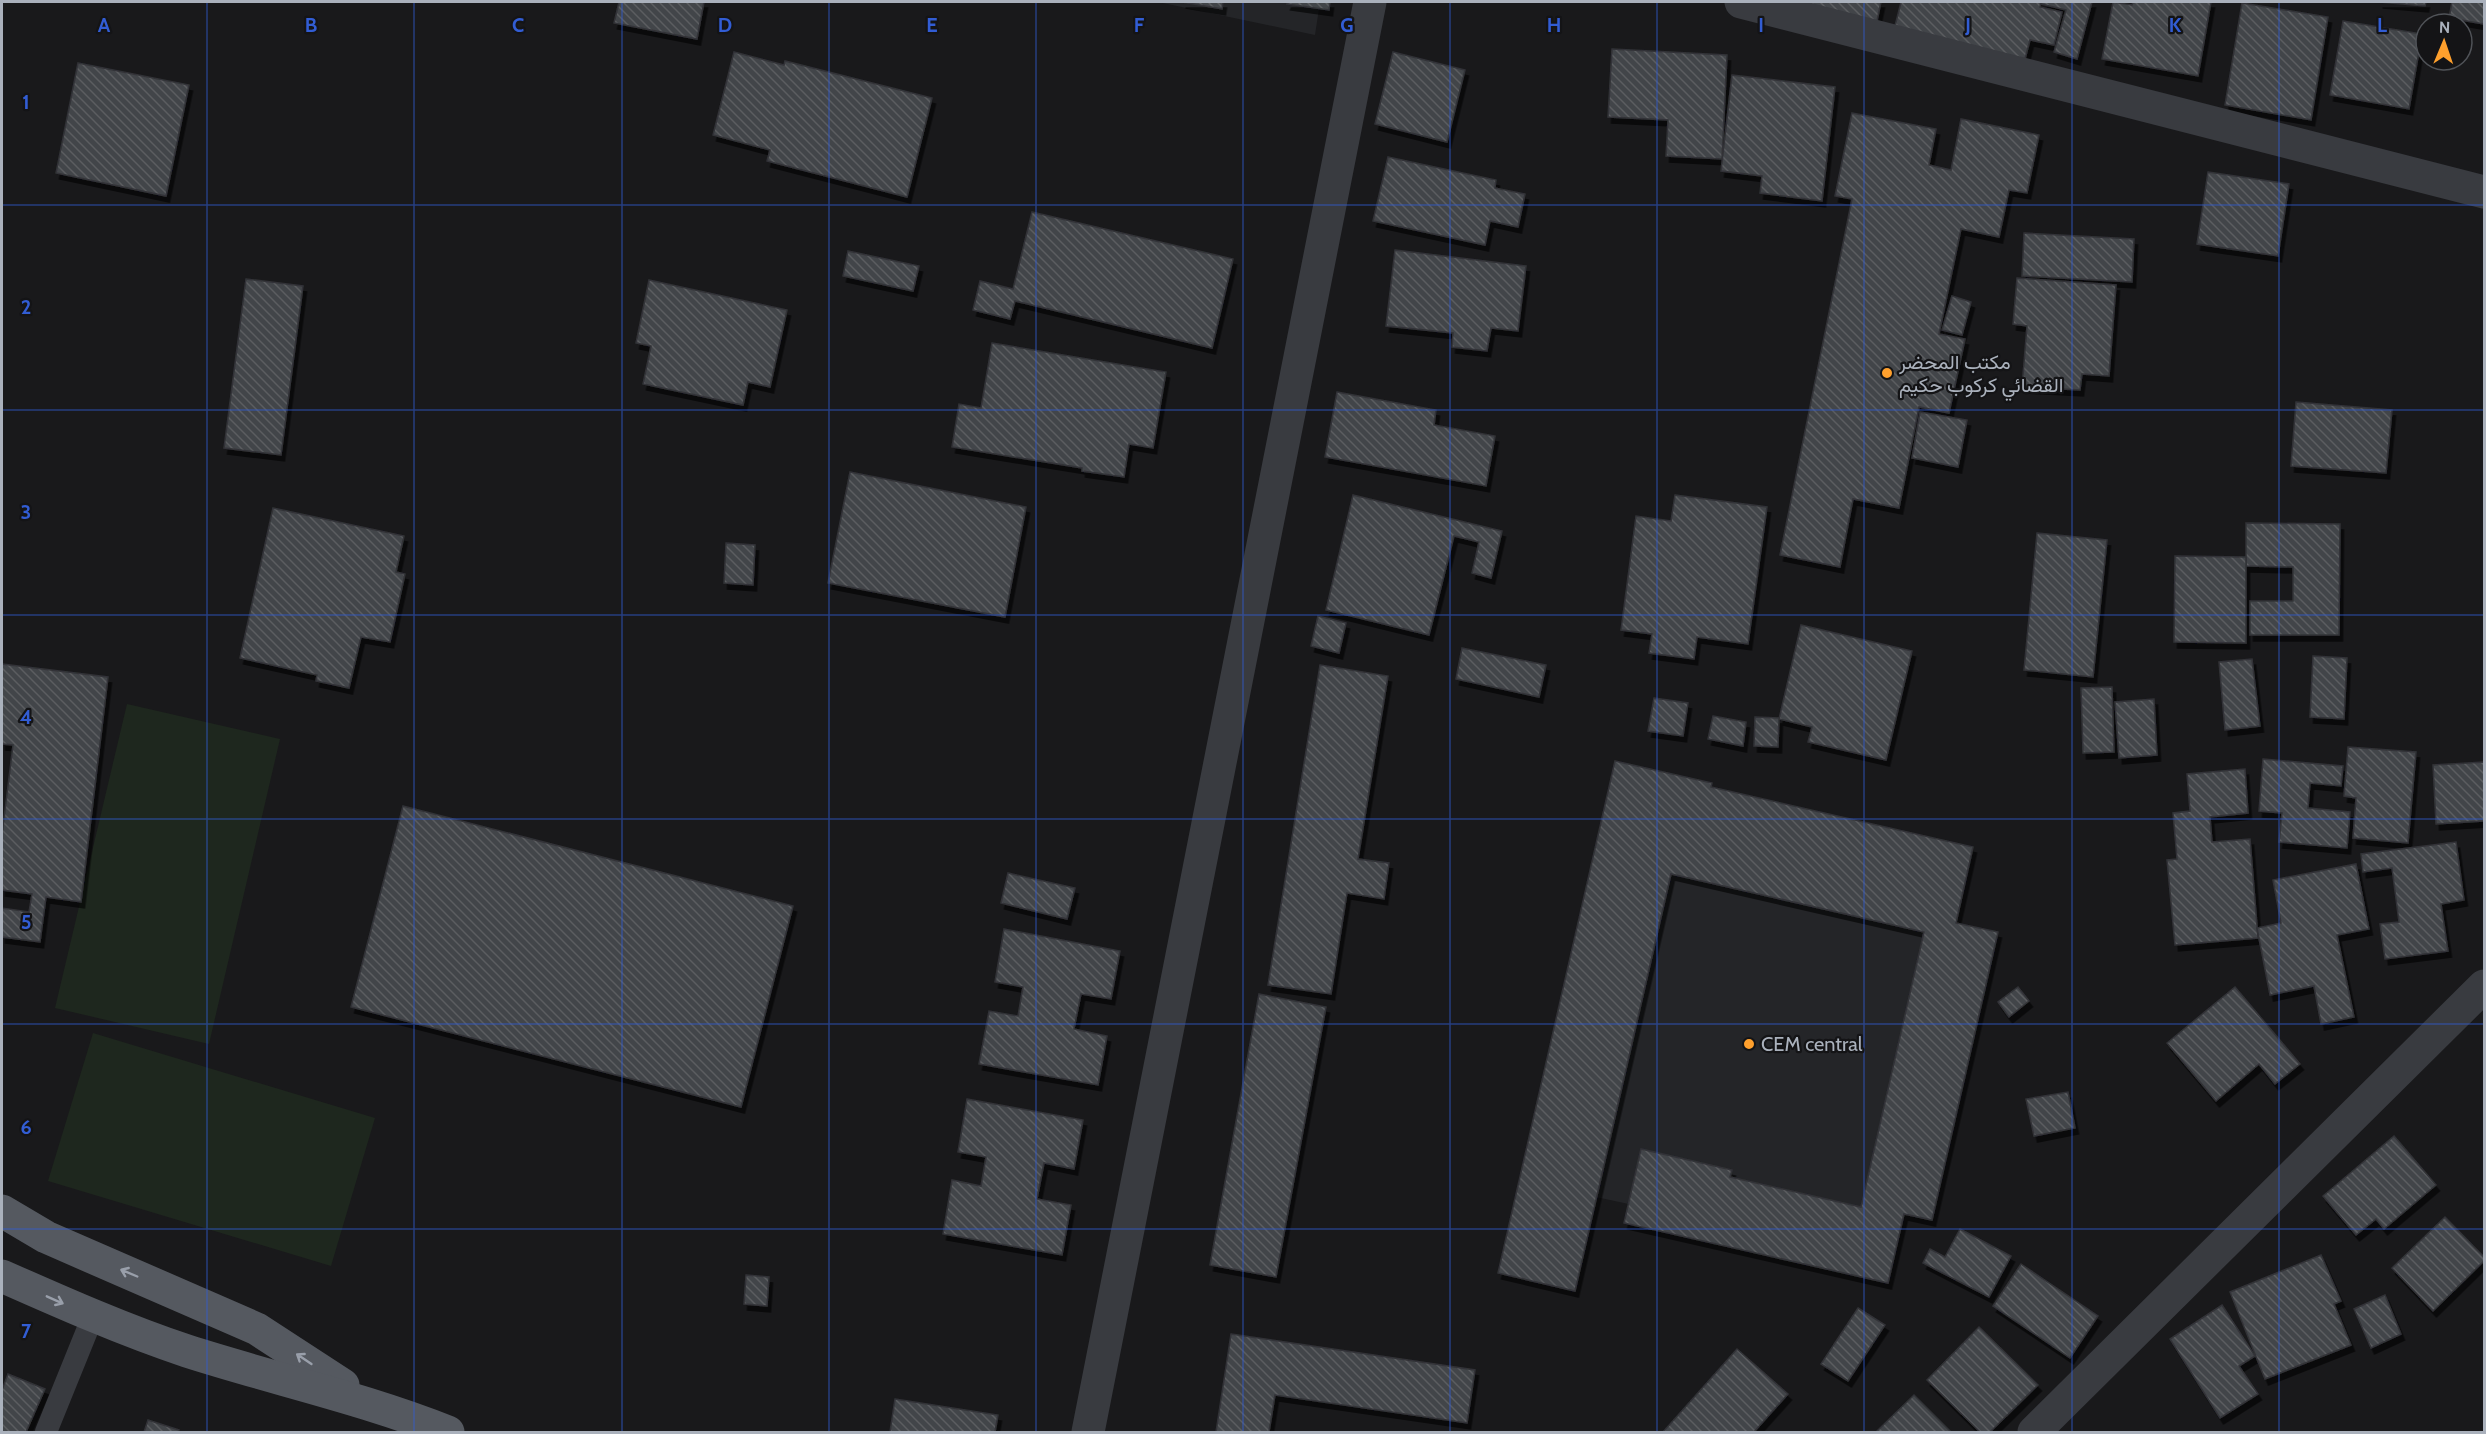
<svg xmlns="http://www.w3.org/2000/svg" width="2486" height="1434" viewBox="0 0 2486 1434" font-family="Cabin,Vazirmatn,sans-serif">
<defs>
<pattern id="building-back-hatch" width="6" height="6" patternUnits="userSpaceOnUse" patternTransform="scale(1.5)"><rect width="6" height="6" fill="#424448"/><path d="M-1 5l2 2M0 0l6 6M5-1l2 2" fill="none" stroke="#5b5d60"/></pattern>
<filter id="shadow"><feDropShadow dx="3.5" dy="6" stdDeviation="0" flood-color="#0009"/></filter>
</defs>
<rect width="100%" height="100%" fill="#19191b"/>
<g fill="#242528">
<polygon points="1158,2 1320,2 1315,35"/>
<polygon points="1617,831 1954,902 1872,1256 1549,1187"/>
</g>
<g fill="#1e271e">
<polygon points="127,704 280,739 209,1044 55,1008"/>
<polygon points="93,1033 375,1118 331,1266 48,1181"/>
</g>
<g fill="url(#building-back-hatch)" stroke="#323337" stroke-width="1.5" filter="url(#shadow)">
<polygon points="619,2 704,2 697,39 614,23"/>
<polygon points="1182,2 1223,2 1222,9"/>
<polygon points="1288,2 1330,2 1329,10 1287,4"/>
<polygon points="1784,2 1881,2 1877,21"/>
<polygon points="1901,2 2041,2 2040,7 2062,12 2054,45 2030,40 2024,63 1893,34"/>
<polygon points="2042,2 2092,2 2077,59 2054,52 2066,10 2041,4"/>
<polygon points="2113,2 2132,5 2133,2 2211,2 2198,76 2102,59"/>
<polygon points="2379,2 2426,2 2425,6"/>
<polygon points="2452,2 2484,2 2484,24 2449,18"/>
<polygon points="2242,3 2328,17 2311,120 2225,105"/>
<polygon points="2343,21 2422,34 2409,109 2330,95"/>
<polygon points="1612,49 1727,55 1722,159 1666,156 1668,120 1608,117"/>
<polygon points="734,52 784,65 785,61 932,98 907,197 767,161 770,150 713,135"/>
<polygon points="1393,52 1465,70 1447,142 1375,124"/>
<polygon points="78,63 189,85 166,196 56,173"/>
<polygon points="1732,75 1835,87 1822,201 1760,193 1762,176 1721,171"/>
<polygon points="1852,113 1936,129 1929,165 1951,170 1961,119 2039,135 2027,193 2009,190 1999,237 1961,229 1939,334 1965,339 1949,413 1919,407 1899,508 1853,499 1840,567 1780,555 1852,199 1835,196"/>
<polygon points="1388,157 1496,180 1495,188 1525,194 1518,227 1490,221 1485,245 1373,221"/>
<polygon points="2208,172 2289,184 2278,256 2197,244"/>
<polygon points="1032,212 1233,259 1212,348 1015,301 1010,319 973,310 980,281 1013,289"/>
<polygon points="2024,233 2134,239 2132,282 2022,276"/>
<polygon points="1395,250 1526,266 1518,331 1491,328 1487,351 1452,347 1453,333 1386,326"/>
<polygon points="848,251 919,266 913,291 843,276"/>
<polygon points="2017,278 2116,285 2109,376 2082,374 2080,390 2022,387 2027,326 2013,324"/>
<polygon points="246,279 303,286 281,455 224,448"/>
<polygon points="649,280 787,310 770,387 748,382 743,405 643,384 651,346 636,343"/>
<polygon points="1952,296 1971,302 1962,335 1942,330"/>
<polygon points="992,343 1166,372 1153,448 1129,444 1124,477 1082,471 1082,468 952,447 959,404 981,408"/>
<polygon points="1337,392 1436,410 1434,425 1495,436 1486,486 1325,457"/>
<polygon points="2296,402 2392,410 2386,473 2291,466"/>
<polygon points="1920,412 1967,420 1958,467 1912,458"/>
<polygon points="850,472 1026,507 1005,617 828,583"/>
<polygon points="1353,495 1502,531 1491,578 1472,573 1479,542 1454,536 1429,635 1326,610"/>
<polygon points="1675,495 1767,507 1748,644 1697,637 1694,659 1649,653 1652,634 1621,630 1636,516 1671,521"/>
<polygon points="273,508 404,536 396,572 405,574 390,642 361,637 349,688 316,681 317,675 240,658"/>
<polygon points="2246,523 2340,524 2339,635 2250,635 2250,601 2293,601 2293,567 2246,566"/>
<polygon points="2037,533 2107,540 2093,677 2024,670"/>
<polygon points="726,543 755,545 753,585 724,583"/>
<polygon points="2175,556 2246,557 2246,643 2174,642"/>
<polygon points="1318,616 1346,623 1339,653 1311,646"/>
<polygon points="1801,625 1912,651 1886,760 1808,742 1812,727 1779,719"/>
<polygon points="1462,648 1546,665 1539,697 1456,679"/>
<polygon points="2313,656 2347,658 2344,719 2310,717"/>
<polygon points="2252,659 2260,726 2225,730 2219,662"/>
<polygon points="2,664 108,677 81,902 46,897 40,942 2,937 2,908 29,912 32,894 2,890 2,835 13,745 2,744"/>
<polygon points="1320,665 1388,676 1358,859 1389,863 1384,899 1347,893 1331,994 1268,985"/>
<polygon points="2112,687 2114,752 2083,753 2081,688"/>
<polygon points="1654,698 1688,703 1683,736 1648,731"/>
<polygon points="2154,699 2157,755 2119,758 2115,702"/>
<polygon points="1713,716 1746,722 1743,746 1708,739"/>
<polygon points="1755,717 1779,718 1778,747 1754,746"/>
<polygon points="2348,747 2416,752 2408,843 2353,838 2356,798 2344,796"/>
<polygon points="2263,759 2343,766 2341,786 2310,783 2308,808 2350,812 2347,848 2279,842 2282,813 2259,811"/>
<polygon points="1615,761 1712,783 1711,787 1973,847 1956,923 1998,932 1932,1220 1904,1214 1888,1283 1624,1223 1641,1149 1732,1170 1730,1177 1861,1207 1924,932 1671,874 1575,1291 1498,1273"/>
<polygon points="2484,762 2484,821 2436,824 2433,765"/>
<polygon points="2245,769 2248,813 2210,817 2212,842 2250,839 2258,938 2175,945 2167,860 2177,859 2173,813 2190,811 2187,774"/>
<polygon points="403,806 793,906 741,1107 351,1007"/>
<polygon points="2456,842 2464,900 2441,904 2448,951 2385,959 2380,924 2399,922 2392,868 2363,872 2361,854"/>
<polygon points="2356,864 2369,929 2337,935 2354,1017 2321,1024 2314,986 2270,995 2257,928 2281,923 2273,880"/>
<polygon points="1008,873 1075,888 1067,919 1001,903"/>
<polygon points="1004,929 1120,951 1111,999 1081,994 1074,1029 1107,1036 1098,1085 979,1064 989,1011 1018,1016 1023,987 995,982"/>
<polygon points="2018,987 2029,1001 2009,1017 1998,1002"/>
<polygon points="2235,987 2300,1064 2275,1084 2259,1064 2216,1101 2167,1043"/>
<polygon points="1259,994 1326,1007 1276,1277 1210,1265"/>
<polygon points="2068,1092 2075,1128 2034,1136 2026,1099"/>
<polygon points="967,1099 1083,1120 1074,1169 1044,1163 1037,1199 1071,1205 1062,1255 943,1234 952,1180 981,1186 986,1157 958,1152"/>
<polygon points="2394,1136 2436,1185 2384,1229 2376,1219 2356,1235 2323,1196"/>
<polygon points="2445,1217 2484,1257 2484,1261 2433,1311 2392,1268"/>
<polygon points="1960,1229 2011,1256 1989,1297 1923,1263 1930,1249 1945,1257"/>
<polygon points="2321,1255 2341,1301 2334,1304 2351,1345 2265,1379 2230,1292"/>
<polygon points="2021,1264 2098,1316 2070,1358 1993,1306"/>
<polygon points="746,1275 769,1277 767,1306 744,1304"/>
<polygon points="2385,1295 2401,1334 2371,1348 2354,1309"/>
<polygon points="2222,1305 2255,1356 2239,1366 2258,1394 2220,1418 2170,1339"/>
<polygon points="1858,1308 1885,1325 1848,1381 1821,1364"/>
<polygon points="1979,1327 2038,1385 1990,1432 1980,1432 1927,1380"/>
<polygon points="1231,1334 1475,1370 1467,1423 1275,1395 1269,1432 1216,1432"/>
<polygon points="1737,1349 1788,1394 1754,1432 1663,1432"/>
<polygon points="8,1374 45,1389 26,1432 2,1432 2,1390"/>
<polygon points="1914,1395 1951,1432 1876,1432"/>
<polygon points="895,1399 998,1415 995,1432 890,1432"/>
<polygon points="148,1420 179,1430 178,1432 144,1432"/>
</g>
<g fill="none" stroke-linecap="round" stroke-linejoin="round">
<polyline stroke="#393b40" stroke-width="22" points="46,1432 93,1316"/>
<g stroke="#393b40" stroke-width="33">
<polyline points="1741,2 2484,192"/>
<polyline points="1088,1432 1370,2"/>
<polyline points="2034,1432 2484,986"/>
</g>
<g stroke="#555960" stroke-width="33">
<polyline points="2,1211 46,1237 257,1329 343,1385"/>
<path d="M2,1276C63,1303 124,1330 187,1351C274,1379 363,1398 448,1432"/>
</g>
</g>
<defs><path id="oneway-shaft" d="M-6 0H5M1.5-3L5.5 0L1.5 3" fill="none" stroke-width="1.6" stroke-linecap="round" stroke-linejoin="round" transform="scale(1.5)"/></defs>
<g stroke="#999faa">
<use href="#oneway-shaft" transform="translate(129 1273) rotate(-157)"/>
<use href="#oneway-shaft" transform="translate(55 1300) rotate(24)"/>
<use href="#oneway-shaft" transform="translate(304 1359) rotate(-146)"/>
</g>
<path fill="none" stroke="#325dd4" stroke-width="1.5" stroke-opacity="0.55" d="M207,2V1432M414,2V1432M622,2V1432M829,2V1432M1036,2V1432M1243,2V1432M1450,2V1432M1657,2V1432M1864,2V1432M2072,2V1432M2279,2V1432M2,205H2484M2,410H2484M2,615H2484M2,819H2484M2,1024H2484M2,1229H2484"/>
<g fill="#ffa02d" stroke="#141416" stroke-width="2">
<circle cx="1887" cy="373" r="6"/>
<circle cx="1749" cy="1044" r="6"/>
</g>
<g text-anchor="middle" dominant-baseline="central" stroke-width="4.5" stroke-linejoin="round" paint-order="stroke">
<g font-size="20" fill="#aab1bc" stroke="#141416" text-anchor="start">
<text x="1899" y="362">مكتب المحضر<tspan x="1899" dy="23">القضائي كركوب حكيم</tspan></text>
<text x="1761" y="1044">CEM central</text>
</g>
</g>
<g font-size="20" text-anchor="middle" font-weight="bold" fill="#325dd4" stroke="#141416" stroke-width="4.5" stroke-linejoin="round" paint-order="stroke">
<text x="104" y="32">A</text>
<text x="311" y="32">B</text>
<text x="518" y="32">C</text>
<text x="725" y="32">D</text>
<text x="932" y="32">E</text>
<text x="1139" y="32">F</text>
<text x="1347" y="32">G</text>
<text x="1554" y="32">H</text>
<text x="1761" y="32">I</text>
<text x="1968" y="32">J</text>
<text x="2175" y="32">K</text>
<text x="2382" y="32">L</text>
<text x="26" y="109">1</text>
<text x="26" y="314">2</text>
<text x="26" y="519">3</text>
<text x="26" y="724">4</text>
<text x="26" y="929">5</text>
<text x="26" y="1134">6</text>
<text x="26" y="1338">7</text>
</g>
<rect width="2486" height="1434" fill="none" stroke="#aab1bc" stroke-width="6"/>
<g transform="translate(2444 42) rotate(2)"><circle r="28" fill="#141416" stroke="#505358" stroke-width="1.5"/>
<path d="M0-4.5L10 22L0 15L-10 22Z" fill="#ffa02d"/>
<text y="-9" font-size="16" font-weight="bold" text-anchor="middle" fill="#aab1bc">N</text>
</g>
</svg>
